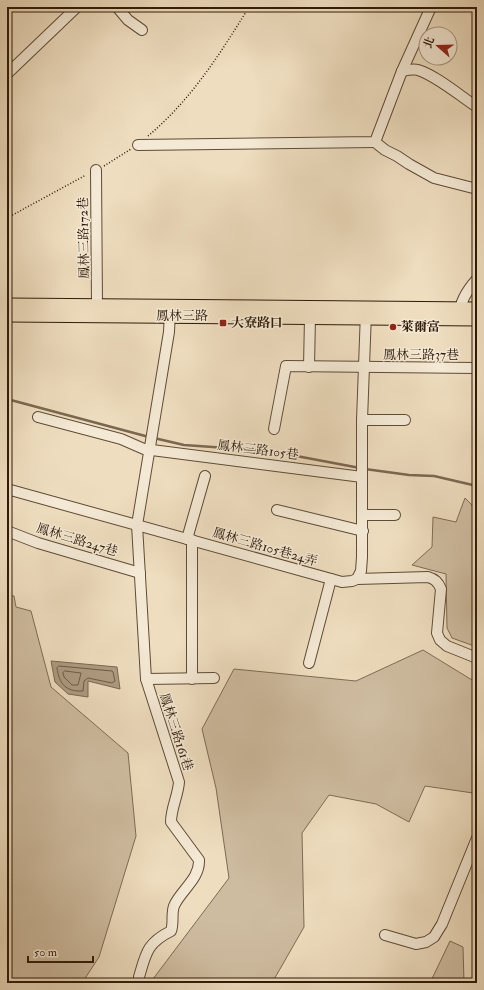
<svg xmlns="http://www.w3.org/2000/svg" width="484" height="990" viewBox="0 0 484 990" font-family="'IM FELL Double Pica','Noto Serif TC',serif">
<rect width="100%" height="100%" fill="#eeddbf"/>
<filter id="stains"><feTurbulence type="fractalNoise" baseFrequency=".005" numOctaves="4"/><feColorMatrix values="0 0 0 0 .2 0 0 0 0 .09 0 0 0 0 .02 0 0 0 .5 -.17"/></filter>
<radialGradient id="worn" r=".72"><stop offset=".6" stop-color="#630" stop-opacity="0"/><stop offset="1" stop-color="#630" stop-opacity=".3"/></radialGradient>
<g fill="#cebca0" stroke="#7e6b54">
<polygon points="465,498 472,505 477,531 477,647 452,638 447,628 446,574 412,565 432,547 433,517 456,522"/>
<polygon points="7,595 14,596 16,607 31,611 51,687 128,753 136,836 99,957 82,983 7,983"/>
<polygon points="423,650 477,683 477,784 473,793 425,786 409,822 376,804 329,795 302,833 304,927 272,983 150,983 229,878 216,788 202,729 234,669 356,681"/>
<polygon points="450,941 463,947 464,983 430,983"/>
</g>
<polygon fill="#ad9b81" stroke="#7b6751" points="51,661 117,667 120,689 88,681 88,697 68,694 55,682"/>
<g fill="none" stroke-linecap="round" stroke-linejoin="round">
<g stroke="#6e5a44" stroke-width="1">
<path d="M59,666L112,671L113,672L115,681L112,683L88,678L84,681L83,691C66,692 59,684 57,668Z"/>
<polygon points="65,671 81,673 78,685 72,685 64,677 63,673"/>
</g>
<g stroke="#7b6751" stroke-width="2.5">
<polyline points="7,399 149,437"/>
<polyline points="154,438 184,445 270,451 360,468"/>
<polyline points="365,469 409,475 434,476 477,486"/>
</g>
<defs>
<g id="minor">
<polyline points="117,7 128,20 142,30"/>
<path d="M402,71C407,70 414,69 418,70C437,76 460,96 477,107"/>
<polyline points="7,74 77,7"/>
<polyline points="375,142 385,150 397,156 409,164 434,178 477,189"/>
<polyline points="138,145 375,142 402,71 431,7"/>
<polyline points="96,170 97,306"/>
<path d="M459,315C460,301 468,289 477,279"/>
<polyline points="309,367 310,317"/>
<polyline points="38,417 121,439 144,449 362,477"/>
<polyline points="362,420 405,420"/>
<polyline points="274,429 286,366 477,368"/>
<path d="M7,489L342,582L352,581L357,579L428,577C435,579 438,582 441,589L437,633L440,640L447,646L477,658"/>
<polyline points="277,510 363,531"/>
<polyline points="362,515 395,515"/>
<polyline points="7,531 38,543 140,573"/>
<polyline points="187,539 205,476"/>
<polyline points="357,579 361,571 362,557 362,420 366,312"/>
<polyline points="309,663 331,579"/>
<polyline points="146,679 214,678"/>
<polyline points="192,679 192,540"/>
<polyline points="385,935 416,944 426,942 434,937 442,924 477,838"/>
<path d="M139,977C146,953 147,943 171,931C174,923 171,914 174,906C180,891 200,879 199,860L171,822C171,808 178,796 179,782L146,679L137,525L169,332L170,310"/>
</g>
<g id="major">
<polyline points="7,305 477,309"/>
<polyline points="7,315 477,319"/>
</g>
</defs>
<use href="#minor" stroke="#5f4b36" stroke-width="12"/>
<use href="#major" stroke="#2f1a08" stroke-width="15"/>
<g stroke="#2f1a08" stroke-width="1.5" stroke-dasharray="1 2" stroke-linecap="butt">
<path d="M148,136C191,100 220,54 249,7"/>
<polyline points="104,166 131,149"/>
<polyline points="7,218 86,175"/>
</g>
<use href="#minor" stroke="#f4e9d5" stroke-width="10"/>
<use href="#major" stroke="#eeddbf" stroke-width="13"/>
</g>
<g fill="#8f2418" stroke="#f4e9d5" stroke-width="1.5">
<rect x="219" y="319" width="8" height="8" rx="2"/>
<circle cx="393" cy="327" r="4"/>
</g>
<g text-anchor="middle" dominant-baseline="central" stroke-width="3" stroke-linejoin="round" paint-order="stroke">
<g font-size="13" fill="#2f1a08" stroke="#f4e9d5">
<text transform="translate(84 238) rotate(-91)">鳳林三路172巷</text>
<text x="182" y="316">鳳林三路</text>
<text x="421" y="355">鳳林三路37巷</text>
<text transform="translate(258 450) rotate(7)">鳳林三路105巷</text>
<text transform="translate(77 540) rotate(17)">鳳林三路247巷</text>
<text transform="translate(265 547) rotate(16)">鳳林三路105巷24弄</text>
<text transform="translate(176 732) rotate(72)">鳳林三路161巷</text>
</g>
<g font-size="13" font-weight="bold" fill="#2f1a08" stroke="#f4e9d5" text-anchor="start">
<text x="231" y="323">大寮路口</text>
<text x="401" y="327">萊爾富</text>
</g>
</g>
<rect width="484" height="990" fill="none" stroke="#eeddbf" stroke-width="24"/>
<rect x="8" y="8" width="468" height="974" fill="none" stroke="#2f1a08" stroke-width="2"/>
<rect x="12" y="12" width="460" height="966" fill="none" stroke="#2f1a08"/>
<g transform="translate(438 46) rotate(290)"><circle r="19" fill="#f4e9d5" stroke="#a59683"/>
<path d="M0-3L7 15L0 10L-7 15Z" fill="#8f2418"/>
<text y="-6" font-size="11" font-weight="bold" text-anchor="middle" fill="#2f1a08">北</text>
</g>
<path d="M28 956v6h65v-6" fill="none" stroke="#2f1a08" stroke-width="2"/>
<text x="34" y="956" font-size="12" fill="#2f1a08" stroke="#f4e9d5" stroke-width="3" paint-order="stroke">50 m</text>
<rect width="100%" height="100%" filter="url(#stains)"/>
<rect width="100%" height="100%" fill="url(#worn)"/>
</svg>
